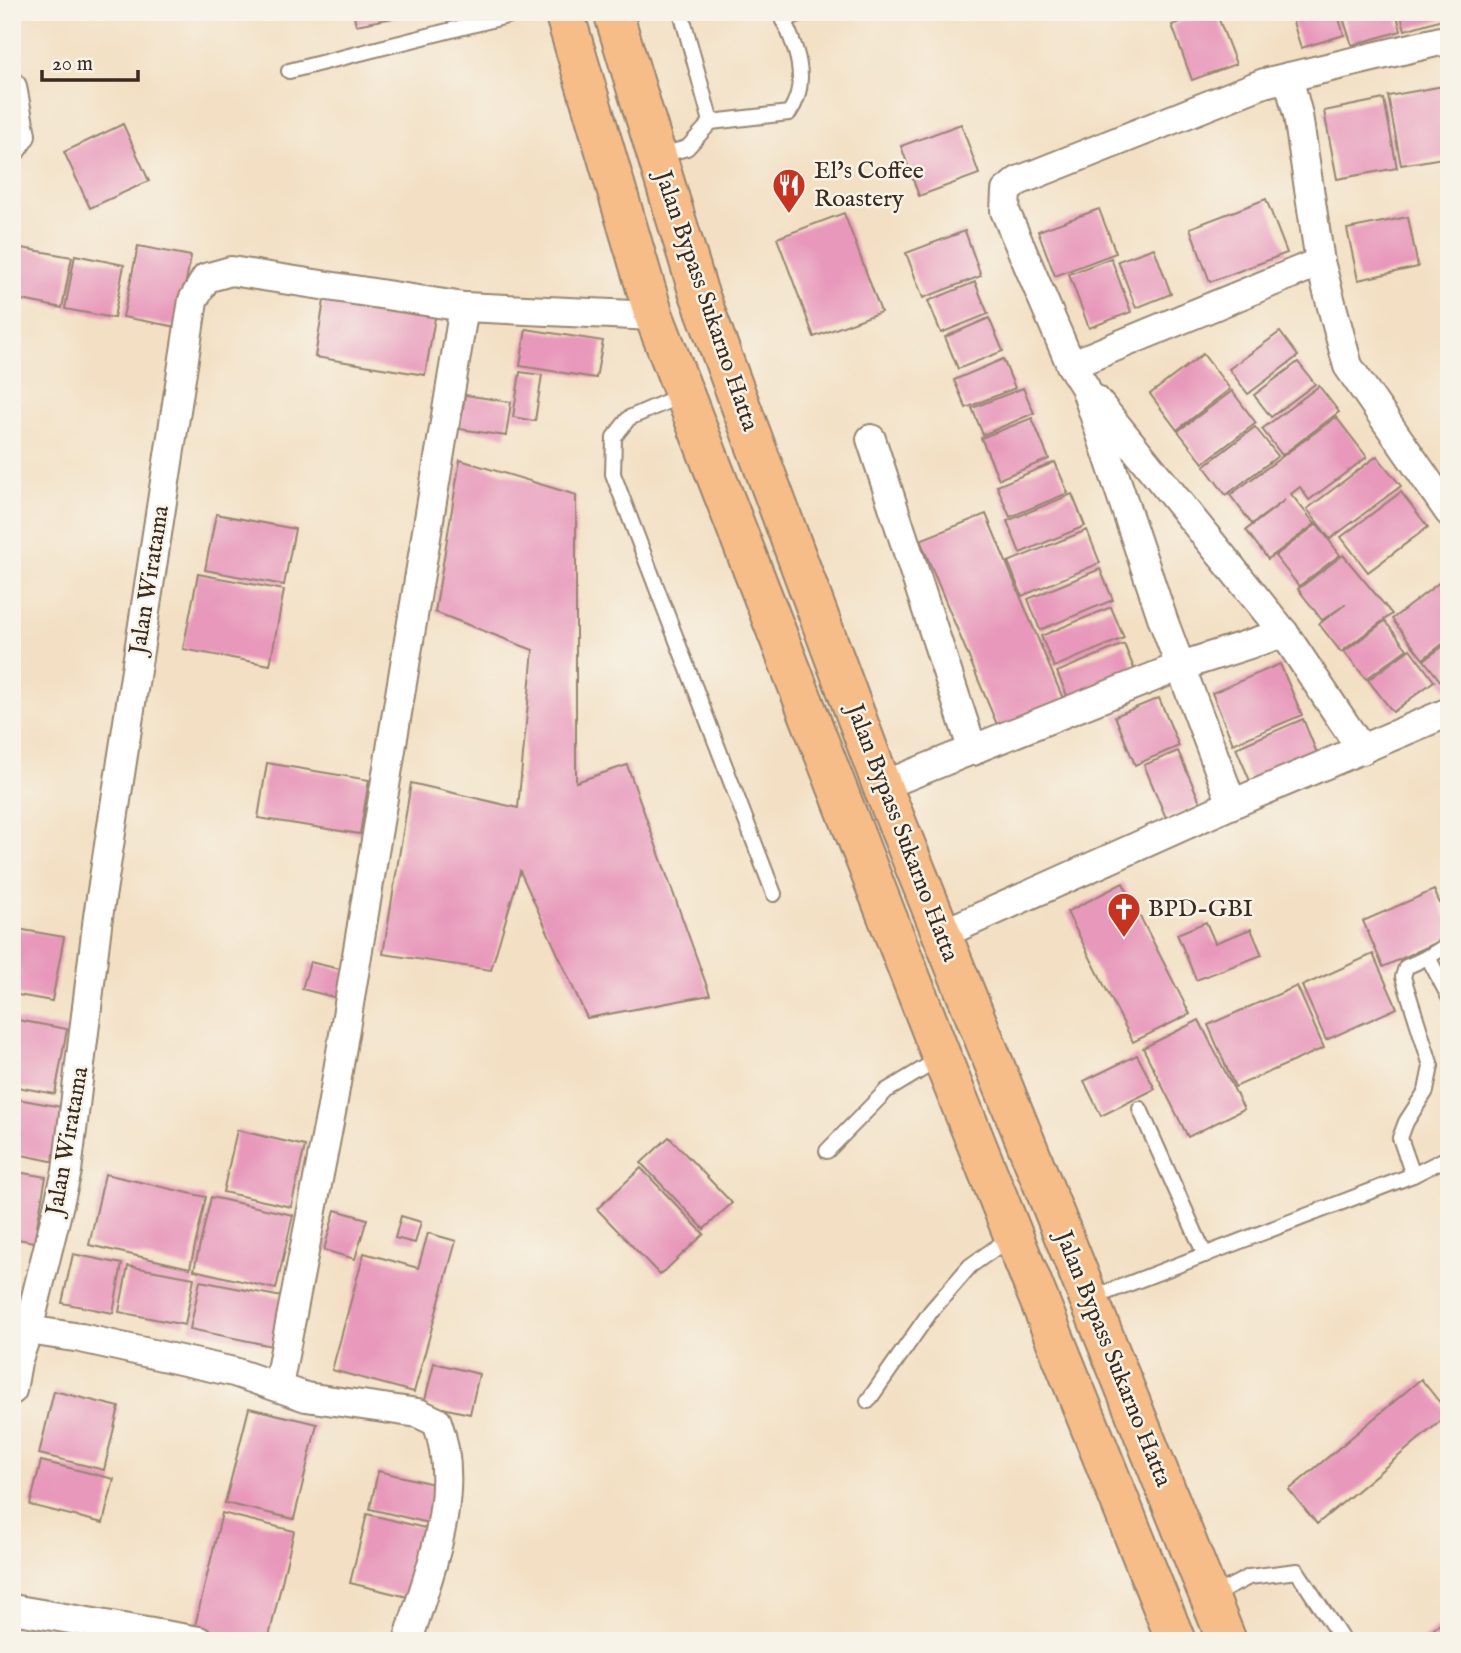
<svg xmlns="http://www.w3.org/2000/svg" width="1461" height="1653" viewBox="0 0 1461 1653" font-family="'IM FELL English',serif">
<rect width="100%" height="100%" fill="#f7f3e8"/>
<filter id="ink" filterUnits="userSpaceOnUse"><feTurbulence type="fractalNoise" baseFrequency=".0143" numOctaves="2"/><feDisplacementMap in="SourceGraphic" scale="14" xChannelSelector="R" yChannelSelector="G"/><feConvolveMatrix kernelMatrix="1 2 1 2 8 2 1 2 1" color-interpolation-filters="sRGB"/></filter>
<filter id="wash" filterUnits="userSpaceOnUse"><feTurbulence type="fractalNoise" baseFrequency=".00686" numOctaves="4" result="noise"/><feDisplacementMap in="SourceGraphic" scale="28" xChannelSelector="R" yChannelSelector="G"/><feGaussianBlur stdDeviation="1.57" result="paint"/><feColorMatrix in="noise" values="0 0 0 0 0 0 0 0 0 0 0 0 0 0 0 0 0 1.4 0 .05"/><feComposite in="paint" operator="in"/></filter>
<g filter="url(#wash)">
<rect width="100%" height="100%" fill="#f3e0c4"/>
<g id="blocks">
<g fill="#e899bb">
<polygon points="353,12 414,12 414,14 356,25"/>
<polygon points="1206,12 1216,12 1236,64 1192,80 1172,25"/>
<polygon points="1290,12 1337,12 1344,35 1301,48"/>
<polygon points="1341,12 1396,12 1401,31 1352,45"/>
<polygon points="1400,12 1449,12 1449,17 1405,30"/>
<polygon points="1449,85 1449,157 1401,165 1388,96"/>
<polygon points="1384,99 1397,168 1337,179 1324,111"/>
<polygon points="123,124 149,181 90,208 64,152"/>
<polygon points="961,124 979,174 919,196 901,146"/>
<polygon points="1266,199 1287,253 1210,282 1190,228"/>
<polygon points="1099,209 1116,253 1055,276 1038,231"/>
<polygon points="844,213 881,312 814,337 777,238"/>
<polygon points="1408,217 1418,267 1358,280 1347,229"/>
<polygon points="965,231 981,276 923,298 906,253"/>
<polygon points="138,246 191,256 177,327 123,317"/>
<polygon points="22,248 72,257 62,308 12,298"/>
<polygon points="1154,248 1171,294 1136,308 1118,261"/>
<polygon points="75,255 124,265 114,318 65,309"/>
<polygon points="1111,258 1131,312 1089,328 1069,274"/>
<polygon points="975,282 988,314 941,333 928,301"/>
<polygon points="325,294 436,312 425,375 315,357"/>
<polygon points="989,318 1003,351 958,369 945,337"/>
<polygon points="526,329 603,341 596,378 520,366"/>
<polygon points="1280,332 1298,356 1248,394 1229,369"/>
<polygon points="1203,354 1230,389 1177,430 1150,394"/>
<polygon points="1003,359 1015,388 966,408 954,380"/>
<polygon points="1298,362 1315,384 1271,417 1254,395"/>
<polygon points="520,372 542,375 535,421 513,417"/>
<polygon points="1319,386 1339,412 1282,455 1262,429"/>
<polygon points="1023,388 1034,413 983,435 972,408"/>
<polygon points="1232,391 1256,423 1203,463 1178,431"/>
<polygon points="465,395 511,402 506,436 460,429"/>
<polygon points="1336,417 1367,457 1309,500 1300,487 1291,494 1315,524 1268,559 1246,530 1285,500 1252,524 1230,495"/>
<polygon points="1032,418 1049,459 999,479 981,438"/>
<polygon points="1255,427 1278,456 1226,495 1204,466"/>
<polygon points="1377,456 1401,486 1330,539 1307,509"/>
<polygon points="460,460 576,495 576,782 627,765 710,995 587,1018 520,871 491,970 383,954 411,783 518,808 533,650 435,612"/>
<polygon points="1055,462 1068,493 1010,517 997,486"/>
<polygon points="1401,492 1428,527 1368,572 1341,537"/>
<polygon points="1072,494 1085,526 1020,553 1007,521"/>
<polygon points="216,514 295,529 284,585 205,570"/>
<polygon points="986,514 1066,706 1000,732 920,540"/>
<polygon points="1317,524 1340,555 1299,586 1275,556"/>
<polygon points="1087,530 1100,563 1022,596 1008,562"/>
<polygon points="1343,555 1392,614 1341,652 1319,624 1346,604 1322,620 1298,589"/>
<polygon points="1100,569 1113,600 1040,630 1028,599"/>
<polygon points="198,574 284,590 270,665 183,649"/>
<polygon points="1449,575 1449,639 1423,659 1392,619"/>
<polygon points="1111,607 1124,638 1054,667 1041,636"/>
<polygon points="1385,621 1407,649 1366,679 1344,652"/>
<polygon points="1449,642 1449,692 1424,660"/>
<polygon points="1124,644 1138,678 1071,705 1057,672"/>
<polygon points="1410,649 1434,681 1393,712 1368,680"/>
<polygon points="1280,664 1302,715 1233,744 1212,693"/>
<polygon points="1159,698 1179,746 1135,765 1115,716"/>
<polygon points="1303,719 1317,753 1250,781 1236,748"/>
<polygon points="1178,751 1201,804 1166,818 1144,765"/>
<polygon points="267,763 369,780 360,834 258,818"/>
<polygon points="1123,883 1190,1014 1133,1042 1067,912"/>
<polygon points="1434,890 1449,924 1449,937 1383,967 1363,921"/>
<polygon points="1206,922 1215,943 1251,929 1262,955 1196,980 1177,934"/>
<polygon points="12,928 64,937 52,1001 12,994"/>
<polygon points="1373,954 1397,1008 1326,1040 1302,986"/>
<polygon points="310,962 348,971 341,999 302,989"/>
<polygon points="1297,986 1324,1048 1235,1087 1208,1025"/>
<polygon points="12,1019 67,1029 55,1094 12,1086"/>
<polygon points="1199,1020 1244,1109 1188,1137 1143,1048"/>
<polygon points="1137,1055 1155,1089 1101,1116 1084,1081"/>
<polygon points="12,1098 67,1108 56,1162 12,1153"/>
<polygon points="237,1130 305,1146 291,1207 223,1192"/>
<polygon points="669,1137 732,1203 704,1229 641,1163"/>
<polygon points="641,1168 704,1234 660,1275 597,1209"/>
<polygon points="12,1171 46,1177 34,1242 12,1238"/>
<polygon points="105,1174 206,1197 190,1268 89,1245"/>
<polygon points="211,1197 293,1215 276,1289 194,1270"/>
<polygon points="335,1210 367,1219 355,1259 324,1250"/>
<polygon points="401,1216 421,1222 415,1243 395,1238"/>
<polygon points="428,1233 456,1241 414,1392 332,1370 364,1253 418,1268"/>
<polygon points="73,1254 122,1264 113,1313 62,1303"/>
<polygon points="128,1266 194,1278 185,1325 119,1312"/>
<polygon points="200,1281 282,1297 272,1346 190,1329"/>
<polygon points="434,1363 479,1374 470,1414 424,1404"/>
<polygon points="1421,1379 1449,1414 1317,1524 1289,1490"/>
<polygon points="54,1391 119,1407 104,1470 39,1454"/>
<polygon points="249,1408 317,1424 294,1519 225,1503"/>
<polygon points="41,1461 114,1479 103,1523 30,1505"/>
<polygon points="378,1471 442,1486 433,1524 370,1509"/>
<polygon points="222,1513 294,1531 268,1641 240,1641 194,1630"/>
<polygon points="367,1514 429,1529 412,1598 350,1583"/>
<polygon points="1449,1615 1449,1641 1421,1641"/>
</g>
</g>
</g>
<g filter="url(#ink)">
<use href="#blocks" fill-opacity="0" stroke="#978571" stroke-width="2"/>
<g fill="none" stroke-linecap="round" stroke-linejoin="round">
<defs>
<g id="service">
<polyline points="681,12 711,122"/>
<polyline points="783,21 803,12"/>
<polyline points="289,71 523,12"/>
<path d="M658,156L687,148L711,122L789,113C811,82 796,44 779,12"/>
<polyline points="682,395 629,418 614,437 613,474 774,894"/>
<polyline points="1449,944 1428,957 1449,997"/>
<polyline points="1140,1109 1205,1255"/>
<polyline points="827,1151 886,1091 941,1058"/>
<polyline points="1413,1175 1400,1138 1406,1122 1426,1091 1431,1066 1403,977 1406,967 1428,957"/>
<polyline points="1089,1299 1413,1175 1449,1157"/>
<polyline points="868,1401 931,1311 970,1266 1011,1237"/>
<polyline points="1212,1596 1249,1577 1297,1571 1343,1641"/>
</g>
<g id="minor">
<polyline points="1288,77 1298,115 1320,262 1348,366 1449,512"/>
<polyline points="12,87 21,135 12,148"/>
<polyline points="1071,365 1005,211 1006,191 1018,181 1264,83 1449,39"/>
<polyline points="1096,400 1284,633 1362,750"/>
<polyline points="871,439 973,751"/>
<polyline points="882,786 1181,666 1284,633"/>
<polyline points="1232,804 1163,620 1085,387 1071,365 1320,262"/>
<polyline points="942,934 1232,804 1449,712"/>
<polyline points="12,1327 28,1330 17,1362 12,1390"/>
<polyline points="278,1386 332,1107 464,307"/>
<polyline points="12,1609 199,1641"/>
<path d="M408,1641C429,1571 463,1494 437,1422L418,1413L306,1397L234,1372L81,1338L28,1330L67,1171L98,917L193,300L206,278L231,271L464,307L654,316"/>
</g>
<g id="trunk">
<polyline points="564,12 654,316 942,1058 1176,1641"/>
<polyline points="613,12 698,291 882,786 1227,1641"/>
</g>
</defs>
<use href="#service" stroke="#978571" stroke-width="18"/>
<use href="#minor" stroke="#978571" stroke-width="32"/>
<use href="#trunk" stroke="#978571" stroke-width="42"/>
<use href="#service" stroke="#fff" stroke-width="14"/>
<use href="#minor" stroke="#fff" stroke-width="28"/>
<use href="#trunk" stroke="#f7bd88" stroke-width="38"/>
</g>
</g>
<defs>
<symbol id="restaurant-pin" viewBox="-11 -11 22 30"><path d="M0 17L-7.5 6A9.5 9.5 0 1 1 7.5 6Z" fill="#c8321e" stroke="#f7f3e8"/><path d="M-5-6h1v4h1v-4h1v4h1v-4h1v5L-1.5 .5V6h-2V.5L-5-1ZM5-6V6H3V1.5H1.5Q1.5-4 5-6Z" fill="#fff"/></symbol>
<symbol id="church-pin" viewBox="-11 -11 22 30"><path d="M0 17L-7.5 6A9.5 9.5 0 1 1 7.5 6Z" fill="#c8321e" stroke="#f7f3e8"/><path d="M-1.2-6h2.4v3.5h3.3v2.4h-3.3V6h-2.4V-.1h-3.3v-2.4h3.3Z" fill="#fff"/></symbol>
</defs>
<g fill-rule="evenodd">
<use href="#restaurant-pin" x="770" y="166" width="38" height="52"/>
<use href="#church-pin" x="1105" y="890" width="38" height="52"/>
</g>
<g text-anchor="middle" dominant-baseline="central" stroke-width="5" stroke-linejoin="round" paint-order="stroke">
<g font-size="24" fill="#3b2a1e" stroke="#f7f3e8" text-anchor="start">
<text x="814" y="171">El's Coffee<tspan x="814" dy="28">Roastery</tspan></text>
<text x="1148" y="909">BPD-GBI</text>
</g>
<g font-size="24" fill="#3b2a1e" stroke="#f7f3e8">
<text transform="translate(706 301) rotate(71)">Jalan Bypass Sukarno Hatta</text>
<text transform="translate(150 580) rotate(-81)">Jalan Wiratama</text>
<text transform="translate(902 833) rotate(69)">Jalan Bypass Sukarno Hatta</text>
<text transform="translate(68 1141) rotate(-80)">Jalan Wiratama</text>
<text transform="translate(1113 1359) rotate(68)">Jalan Bypass Sukarno Hatta</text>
</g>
</g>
<rect width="1461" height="1653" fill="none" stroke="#f7f3e8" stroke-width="42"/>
<path d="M42 70v10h96v-10" fill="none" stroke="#3b2a1e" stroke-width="3.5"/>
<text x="52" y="70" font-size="21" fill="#3b2a1e" stroke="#f7f3e8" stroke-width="5" paint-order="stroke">20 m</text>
</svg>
